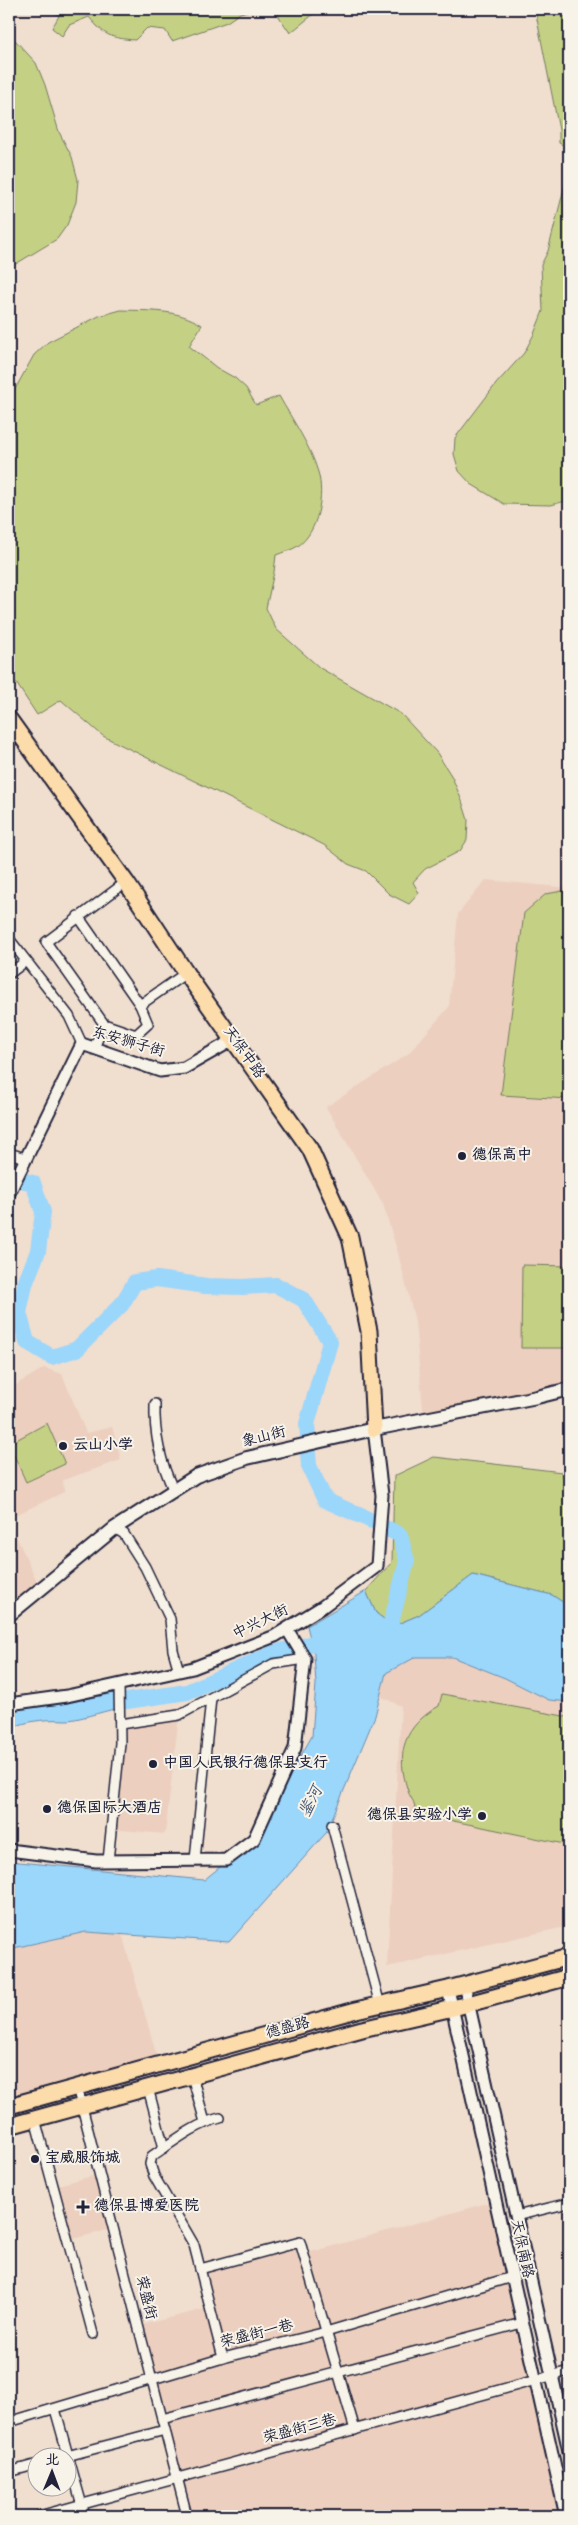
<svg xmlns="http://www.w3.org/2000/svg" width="578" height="2525" viewBox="0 0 578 2525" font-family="Dekko,'LXGW WenKai TC',sans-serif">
<rect width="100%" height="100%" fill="#f0decf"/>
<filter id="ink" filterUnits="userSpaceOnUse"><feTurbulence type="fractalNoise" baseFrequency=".02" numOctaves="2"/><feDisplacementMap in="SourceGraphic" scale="10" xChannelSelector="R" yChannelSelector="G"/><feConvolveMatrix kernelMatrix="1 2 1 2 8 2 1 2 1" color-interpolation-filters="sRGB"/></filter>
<g filter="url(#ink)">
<g fill="#eccfbe">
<polygon points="486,880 569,888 569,1389 424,1419 415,1321 398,1253 383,1204 326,1107 408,1054 449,1007 458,914"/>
<polygon points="44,1368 62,1374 86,1433 112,1427 121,1460 63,1480 64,1492 9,1518 9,1389"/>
<polygon points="9,1521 41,1590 14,1613 9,1604"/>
<polygon points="416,1657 452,1657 505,1678 549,1700 569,1702 569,1926 387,1967 401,1706 380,1696 386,1673"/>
<polygon points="179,1715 165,1834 111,1829 120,1724"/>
<polygon points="86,1932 122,1934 157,2057 9,2098 9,1949"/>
<polygon points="97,2175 111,2229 69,2240 54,2186"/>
<polygon points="495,2201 566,2516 187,2516 138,2326 209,2308 200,2269 300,2242 304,2254"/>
</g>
<g fill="#c4d184" stroke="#737a60">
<path d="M51,9H255L240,13L227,22L172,41L165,30L147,28L135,40C110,38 105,36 89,17L69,25L62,36L52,28L59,16Z"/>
<polygon points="274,9 320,9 290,33"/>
<polygon points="535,9 569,9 569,148 559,143 559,130"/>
<polygon points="15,40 36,63 45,85 59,132 72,157 78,180 76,202 67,225 57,239 9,268 9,42"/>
<polygon points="569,169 569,500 551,505 504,504 471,484 459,471 454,454 455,438 496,384 524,353 534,334 543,311 541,265 548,251"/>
<path d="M121,310C150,311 177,309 202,325L189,346L217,368L235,378L246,388L256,405L279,396C293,421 310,445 318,472C325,495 318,532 298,546C292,550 283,552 276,555L274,572L266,608L276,629L320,668L401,714L437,753L452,777L462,801L468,820L467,840L460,851L425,869L413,882L419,893L409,904L389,894L366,871L348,864L324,845L103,736L61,700L37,715L9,672V400L34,355L48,342L99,316Z"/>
<polygon points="562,891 569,892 569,1099 501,1095 524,913 546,894"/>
<polygon points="522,1265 569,1266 569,1348 521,1348"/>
<polygon points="47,1423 65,1464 26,1482 9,1444"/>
<polygon points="434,1457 562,1472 567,1498 569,1498 569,1606 552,1595 473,1575 419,1615 393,1626 376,1613 366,1591 392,1562 394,1476"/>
<path d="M442,1694L569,1717V1845L415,1813C415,1799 412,1802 408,1791C395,1753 404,1726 439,1706Z"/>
</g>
<g fill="#9bd6fb" stroke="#6b8eae">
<polygon points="473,1575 552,1595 569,1606 569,1702 549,1700 505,1678 452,1657 416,1657 386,1673 375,1716 326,1833 229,1942 86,1932 9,1949 9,1861 204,1880 225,1863 246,1855 266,1828 277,1798 312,1736 316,1684 314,1654 307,1626 366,1591 376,1613 393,1626 419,1615"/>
<path d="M114,1693L115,1709C104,1711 74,1721 65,1720C49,1719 32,1720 16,1726L14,1729H9V1709L62,1704Z"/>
</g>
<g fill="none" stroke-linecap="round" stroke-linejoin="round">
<g stroke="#9bd6fb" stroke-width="16">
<polyline points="9,1177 33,1183 43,1212 38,1251 25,1284 19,1313 27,1342 52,1357 77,1349 122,1304 135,1282 157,1279 206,1286 243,1287 276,1285 304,1300 330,1342 307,1424 308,1436"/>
<polyline points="308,1453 309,1466 325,1500 372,1521"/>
<polyline points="306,1645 313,1643 333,1648"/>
<polyline points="385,1646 407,1561 400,1535 388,1529"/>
<polyline points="127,1701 187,1692 274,1653 289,1649"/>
</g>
<defs>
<g id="minor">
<polyline points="78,916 140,1005"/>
<polyline points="10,940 69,1016 82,1044"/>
<polyline points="9,974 26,961"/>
<polyline points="104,1024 136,1035 148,1024 140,1005 186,973"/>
<polyline points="94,1048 104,1024 46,942 126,882"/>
<polyline points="9,1153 25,1158"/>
<path d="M155,1404C154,1433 161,1464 174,1491"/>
<polyline points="115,1528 124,1534 145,1567 170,1619 173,1650 179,1671"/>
<polyline points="120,1724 179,1715 273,1664 305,1659"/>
<polyline points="332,1825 380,2005"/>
<polyline points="195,1860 211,1698"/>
<polyline points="108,1861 120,1743 119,1685"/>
<polyline points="192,2076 205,2122"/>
<polyline points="77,2087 187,2516"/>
<polyline points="148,2088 164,2148"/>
<path d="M220,2118C195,2124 173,2142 152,2156L150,2164L154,2176L194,2245L223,2358"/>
<polyline points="35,2119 93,2334"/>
<polyline points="516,2216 569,2203"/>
<polyline points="200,2269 300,2242 355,2430"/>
<polyline points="55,2409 85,2516"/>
<polyline points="162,2419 522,2323"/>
<polyline points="9,2422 223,2358 326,2332 512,2277"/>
<polyline points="63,2457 165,2430"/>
<polyline points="9,2472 38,2464"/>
<polyline points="39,2516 569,2371"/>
</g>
<g id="tertiary">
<polyline points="9,1193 82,1044 160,1071 184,1068 233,1040"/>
<polyline points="9,1704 67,1696 193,1668 275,1636 322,1607 377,1566 382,1495 374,1429"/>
<polyline points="9,1850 96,1861 226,1860 254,1839 295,1748 305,1659 287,1629"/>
<polyline points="464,1984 569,2451"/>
<polyline points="448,1989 566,2516"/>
</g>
<polyline id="secondary" points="9,1615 115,1528 196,1476 247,1458 374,1429 537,1397 569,1389"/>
<polyline id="primary" points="9,719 126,882 186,973 310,1149 350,1237 369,1331 374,1429"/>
<g id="trunk">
<polyline points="9,2106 356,2010 448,1989 569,1957"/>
<polyline points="9,2126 362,2029 453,2008 569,1977"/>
</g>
</defs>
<use href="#minor" stroke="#22223b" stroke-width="12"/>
<use href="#tertiary" stroke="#22223b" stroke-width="15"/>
<use href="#secondary" stroke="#22223b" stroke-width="16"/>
<use href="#primary" stroke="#22223b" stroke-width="19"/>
<use href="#trunk" stroke="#22223b" stroke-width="19"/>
<use href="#minor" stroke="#f7f3e8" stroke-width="9"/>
<use href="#tertiary" stroke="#f7f3e8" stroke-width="11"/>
<use href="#secondary" stroke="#f7f3e8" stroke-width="12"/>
<use href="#primary" stroke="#fddcac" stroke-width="15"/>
<use href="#trunk" stroke="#fddcac" stroke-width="15"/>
</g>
</g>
<g fill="#22223b" stroke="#f7f3e8" stroke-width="2">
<circle cx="462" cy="1156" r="5"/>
<circle cx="63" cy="1446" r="5"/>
<circle cx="153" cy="1764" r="5"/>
<circle cx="47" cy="1809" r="5"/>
<circle cx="482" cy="1816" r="5"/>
<circle cx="35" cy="2159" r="5"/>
<path d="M80.5 2199.5h5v5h5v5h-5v5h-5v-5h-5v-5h5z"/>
</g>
<g text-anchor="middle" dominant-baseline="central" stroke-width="4" stroke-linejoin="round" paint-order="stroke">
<g font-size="15" fill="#22223b" stroke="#f7f3e8">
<text transform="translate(128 1043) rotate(16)">东安狮子街</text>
<text transform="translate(243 1053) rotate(55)">天保中路</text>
<text transform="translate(264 1438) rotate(-14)">象山街</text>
<text transform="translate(261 1623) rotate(-26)">中兴大街</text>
<text transform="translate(288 2029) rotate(-15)">德盛路</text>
<text transform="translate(521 2249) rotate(78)">天保南路</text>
<text transform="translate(145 2298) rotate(76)">荣盛街</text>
<text transform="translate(257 2335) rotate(-14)">荣盛街一巷</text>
<text transform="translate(300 2430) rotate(-15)">荣盛街三巷</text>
</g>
<g font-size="15" font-weight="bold" fill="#22223b" stroke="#f7f3e8" text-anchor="start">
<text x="472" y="1156">德保高中</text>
<text x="73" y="1446">云山小学</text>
<text x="163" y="1764">中国人民银行德保县支行</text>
<text x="57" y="1809">德保国际大酒店</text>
<text x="472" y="1816" text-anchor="end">德保县实验小学</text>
<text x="45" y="2159">宝威服饰城</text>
<text x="94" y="2207">德保县博爱医院</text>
</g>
<g font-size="16" font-style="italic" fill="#465875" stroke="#f7f3e8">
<text transform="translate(312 1802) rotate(-63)">鉴河</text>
</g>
</g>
<rect width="578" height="2525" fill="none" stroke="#f7f3e8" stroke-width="30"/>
<rect x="15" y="15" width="548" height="2495" fill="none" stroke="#22223b" stroke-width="2" filter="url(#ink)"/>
<g transform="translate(52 2472) rotate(1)"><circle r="24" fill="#f7f3e8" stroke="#a29fa3"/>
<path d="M0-4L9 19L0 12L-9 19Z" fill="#22223b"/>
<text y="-8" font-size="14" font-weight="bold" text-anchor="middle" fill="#22223b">北</text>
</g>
</svg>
